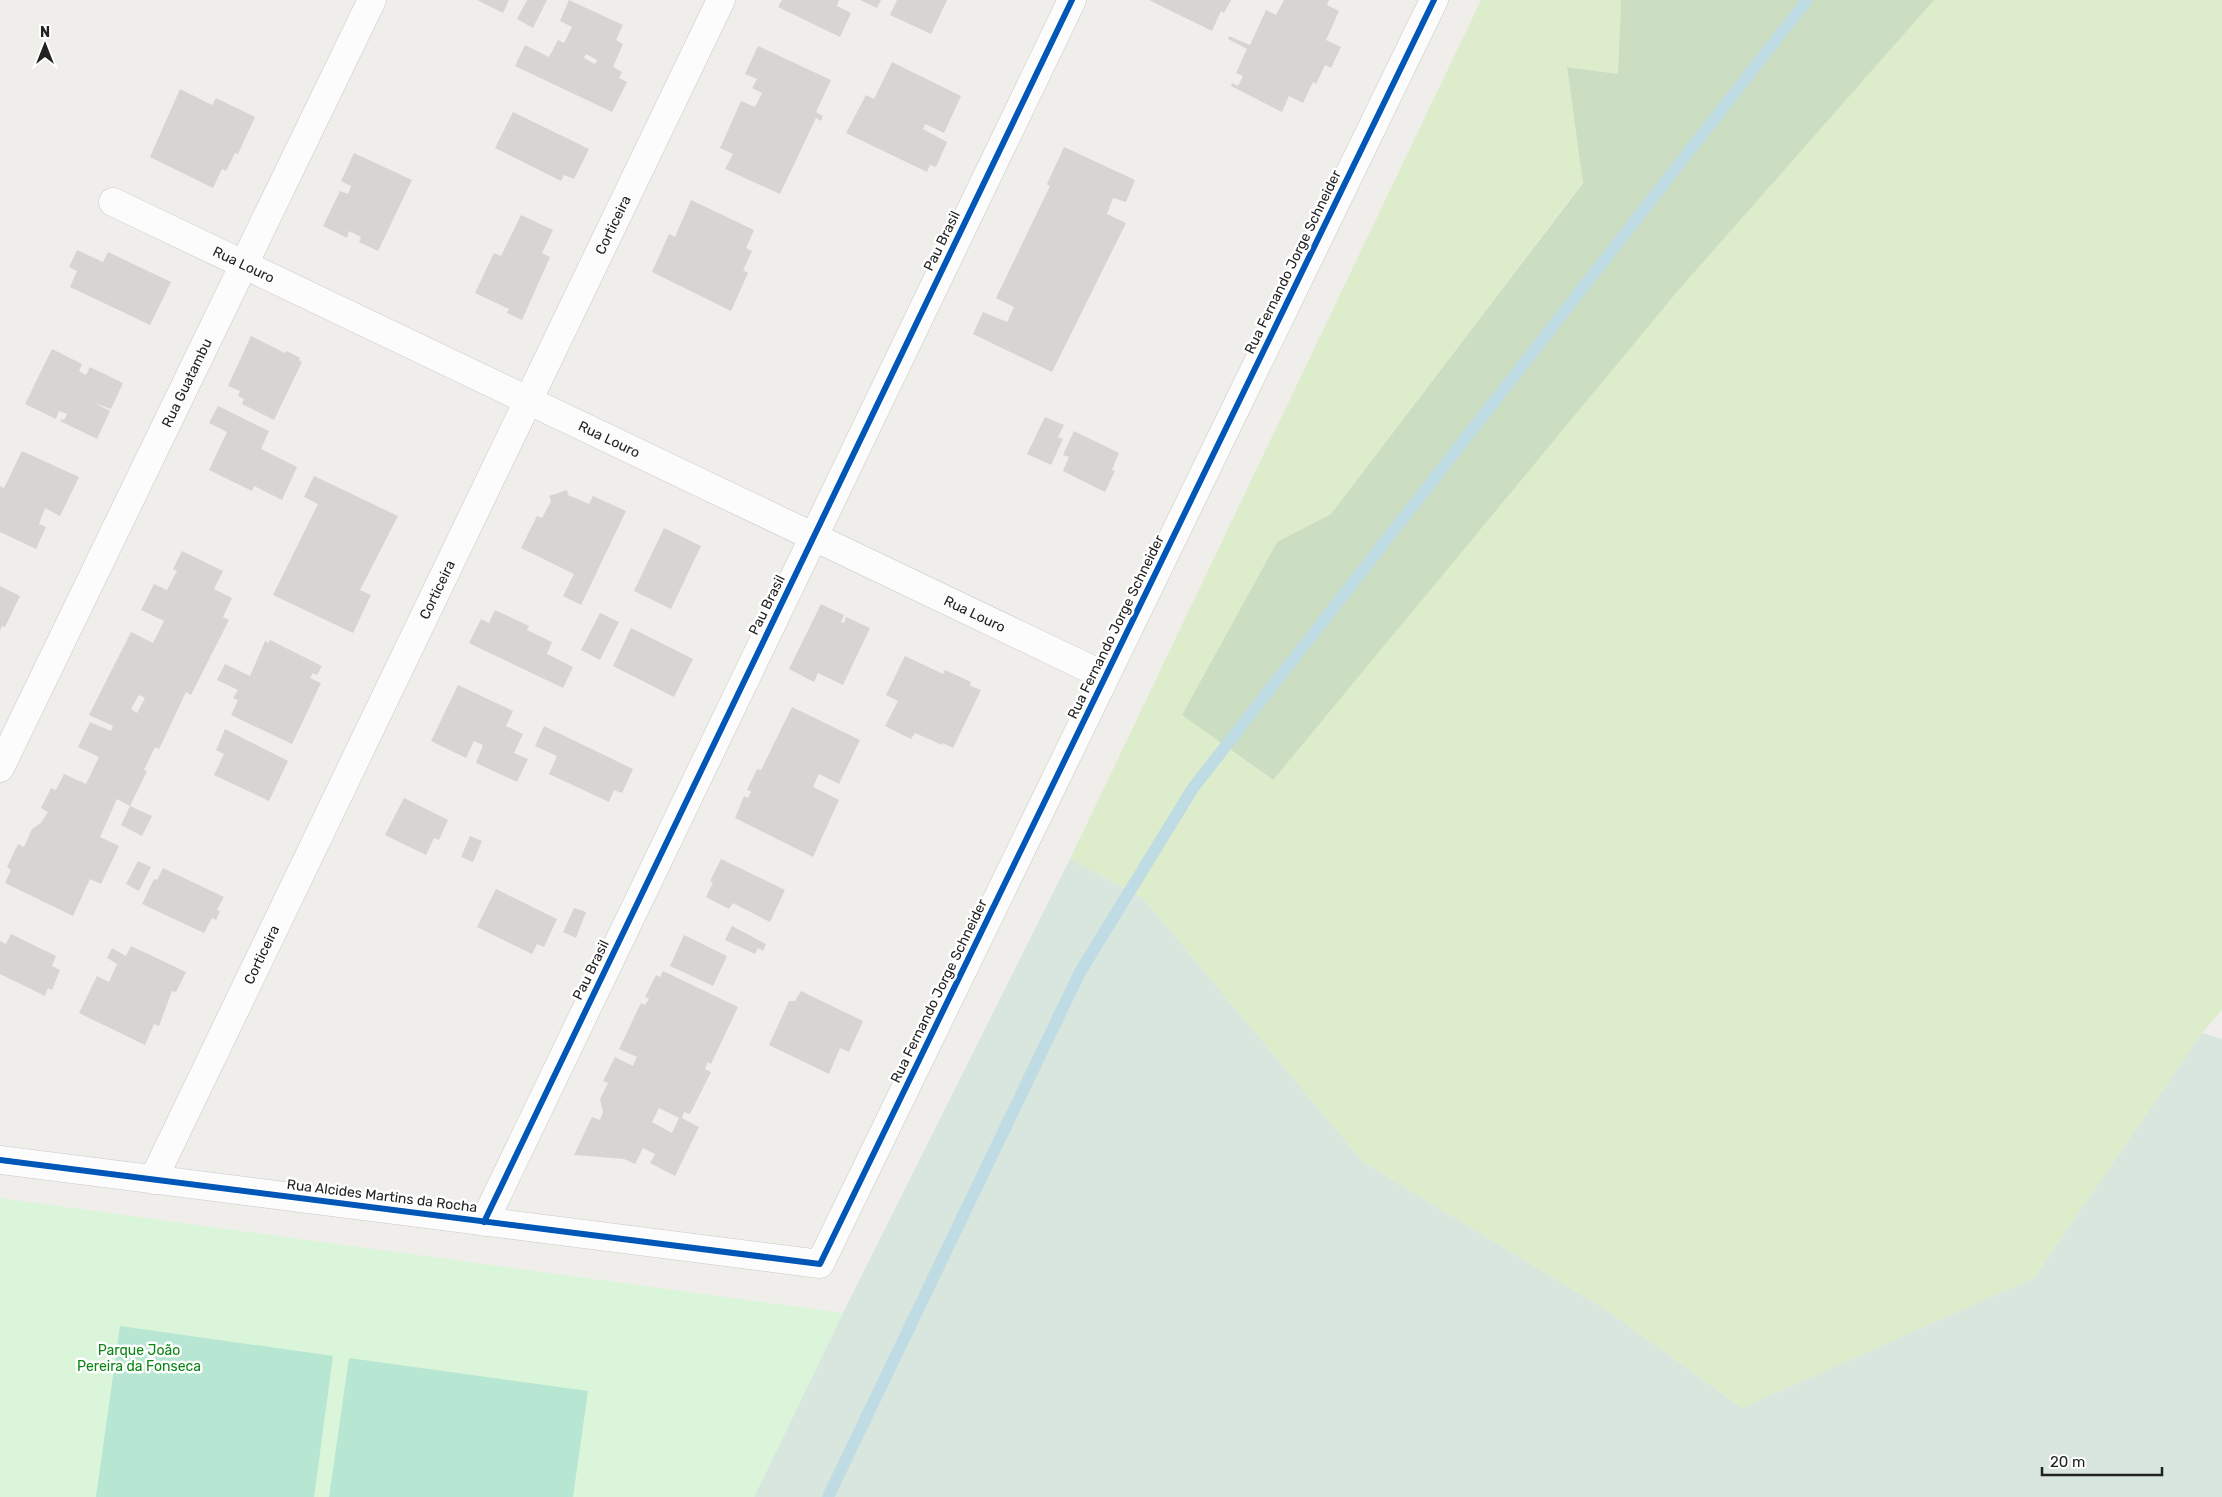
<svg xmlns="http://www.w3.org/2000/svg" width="2222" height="1497" viewBox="0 0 2222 1497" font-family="Rubik,sans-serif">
<rect width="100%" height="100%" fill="#f0eeeb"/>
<polygon fill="#ddeccb" points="1481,0 1621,0 1618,74 1567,67 1583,182 1331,514 1277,542 1182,715 1272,780 1676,293 1934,0 2222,0 2222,1010 2202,1033 2034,1278 1742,1408 1606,1310 1363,1162 1144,899 1070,859"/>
<polygon fill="#cbdec1" points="1621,0 1934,0 1676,293 1273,780 1182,715 1277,542 1331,514 1583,183 1567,67 1618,74"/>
<polygon fill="#d9e6de" points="1070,859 1144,899 1363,1162 1606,1310 1742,1408 2034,1278 2202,1033 2222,1039 2222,1497 754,1497 843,1313"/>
<polygon fill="#daf5da" points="0,1198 843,1313 754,1497 0,1497"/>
<g fill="#b7e6d2">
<polygon points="120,1326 333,1356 314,1497 96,1497"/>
<polygon points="349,1358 588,1391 573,1497 329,1497"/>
</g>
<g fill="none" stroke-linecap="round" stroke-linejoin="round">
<polyline stroke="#bfdbe3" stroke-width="12" points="828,1497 1080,972 1193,788 1807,0"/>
</g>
<g fill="#d7d4d2" fill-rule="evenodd">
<polygon points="477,0 509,0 503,13"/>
<polygon points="527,0 547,0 533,28 517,19"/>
<path d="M569,0L623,25L616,40L623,44L613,67L622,72L619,78L627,82L612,112L515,66L525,45L549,57L558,40L564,43L572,27L560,21ZM586,54L597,60L595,64L584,58Z"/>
<polygon points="782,0 839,0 837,6 851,13 840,37 778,7"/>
<polygon points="860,0 881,0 877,8"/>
<polygon points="897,0 947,0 931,34 890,15"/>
<polygon points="1149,0 1231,0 1224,13 1221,11 1212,31"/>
<polygon points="1284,0 1329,0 1327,5 1339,11 1326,40 1341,47 1331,68 1325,65 1316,84 1313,82 1303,103 1289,96 1282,112 1231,86 1232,83 1238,86 1243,76 1236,73 1247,49 1228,39 1229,36 1250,45 1266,10 1276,15"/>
<polygon points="758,46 831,80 816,112 823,116 821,121 816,118 780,194 725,169 733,154 720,148 741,101 755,107 762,93 752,88 757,79 745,74"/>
<polygon points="892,62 961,96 944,133 925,124 923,129 947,142 936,167 930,165 927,172 846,133 866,95 874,99"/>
<polygon points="180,89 212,105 216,98 255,117 238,154 235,153 226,171 222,169 213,188 150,157"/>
<polygon points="513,112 589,149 574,179 564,175 561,181 495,148"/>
<polygon points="1064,147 1135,180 1126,202 1113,198 1107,214 1126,223 1052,372 973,334 983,312 1007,322 1014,307 996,298 1050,186 1047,184"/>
<polygon points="354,153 412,180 378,251 359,242 361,237 349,231 347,238 323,226 340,191 348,194 351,186 341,181"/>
<polygon points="691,200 754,230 746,248 752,251 743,270 748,273 731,311 652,272 669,234 675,237"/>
<polygon points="521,215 553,230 542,253 550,257 522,320 507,313 509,309 475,293 494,253 501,256"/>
<polygon points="77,250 103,262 108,252 171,282 150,325 70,287 77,271 69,267"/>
<polygon points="251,336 285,353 287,351 300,358 299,360 302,362 274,420 242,404 244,399 238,396 240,391 228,386"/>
<polygon points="52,349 82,364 79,371 86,375 90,367 123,383 111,409 94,403 110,411 97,439 60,421 62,419 64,420 67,414 59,411 56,419 25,404"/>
<polygon points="218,406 269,431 261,449 297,467 282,500 254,486 252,491 209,470 227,432 209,423"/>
<polygon points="1045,417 1064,425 1058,437 1063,439 1051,465 1027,454"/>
<polygon points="1074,431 1119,453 1112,470 1115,471 1105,492 1063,471 1069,457 1063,455"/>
<polygon points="22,451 79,477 60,516 45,508 39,524 46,527 36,549 0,532 0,486 4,488"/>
<polygon points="314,476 398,516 360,590 371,595 353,633 273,595 318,504 304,497"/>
<polygon points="567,490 568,495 589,504 593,496 626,511 581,605 563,596 574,574 521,548 537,516 542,518 551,501 549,496"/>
<polygon points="664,528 701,546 671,609 634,591"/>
<path d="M182,551L223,571L214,589L232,598L223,617L229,620L191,695L186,692L159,749L155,747L144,770L147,771L130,806L117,799L100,837L119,846L101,884L90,879L73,916L5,883L11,870L7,867L18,844L24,847L32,829L41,823L48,812L41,808L51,788L56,790L64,774L86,784L99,757L78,747L90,722L111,731L113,726L89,715L131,632L153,643L164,621L141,610L154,584L167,590L177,571L173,569ZM139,695L145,698L137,713L131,709Z"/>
<polygon points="0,586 20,596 5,627 2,626 0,631"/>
<polygon points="821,604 844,615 841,622 844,623 846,617 870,628 843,685 818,673 814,682 789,669"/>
<polygon points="495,610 529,626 527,630 552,642 547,654 573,667 563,688 469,643 481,619 489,623"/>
<polygon points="600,613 619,622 600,660 581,650"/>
<polygon points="631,628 693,659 674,697 613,666"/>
<polygon points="270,640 322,666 317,675 313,673 310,678 321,683 292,744 231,715 238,700 233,698 238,690 217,680 225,664 250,676 265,641 269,643"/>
<polygon points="905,656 943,674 945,670 971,682 970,686 981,690 953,748 943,743 942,745 915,733 911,739 885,726 898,701 886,695"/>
<polygon points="458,685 513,711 506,726 523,734 514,753 528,759 517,782 476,763 483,745 474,741 466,758 431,741"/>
<polygon points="792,707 860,740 839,784 819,774 813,787 839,800 813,857 735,818 744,796 748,798 751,791 747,790 757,769 761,770"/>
<polygon points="544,726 633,769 622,793 614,790 609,802 549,774 557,756 535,746"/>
<polygon points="225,729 288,761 269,801 214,775 224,754 216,750"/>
<polygon points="404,798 448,820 439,840 434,838 426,855 385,835"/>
<polygon points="130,806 152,816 142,836 121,825"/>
<polygon points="470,836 482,841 473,862 461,857"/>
<polygon points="721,859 785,890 770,922 733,903 729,909 706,897 713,882 710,881"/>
<polygon points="138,861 151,867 139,891 126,884"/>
<polygon points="163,868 224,897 217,910 220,911 216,920 212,918 204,933 142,904 154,879 157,880"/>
<polygon points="496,889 557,919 544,947 537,944 532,954 477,927"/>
<polygon points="574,908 586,912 576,938 563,932"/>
<polygon points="732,926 766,944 763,951 758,948 755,954 725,940"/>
<polygon points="11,934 56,956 52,966 60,970 52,990 48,988 45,996 0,974 0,941 6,944"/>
<polygon points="684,935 727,956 713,986 670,966"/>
<polygon points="131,946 186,972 176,992 172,991 159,1026 154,1024 145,1045 79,1013 97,976 109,982 117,964 107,958 112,948 126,956"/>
<path d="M663,971L738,1007L711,1064L708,1062L705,1069L711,1072L690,1114L684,1112L682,1118L699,1127L675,1176L650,1163L655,1154L643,1148L635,1164L624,1159L574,1155L592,1117L600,1120L603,1112L600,1099L608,1083L603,1081L615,1057L633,1066L635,1061L637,1057L619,1049L641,1003L645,1005L649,999L645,997L656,975L660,977ZM659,1108L679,1118L672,1133L652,1122Z"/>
<polygon points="801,991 863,1021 849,1052 840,1048 829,1074 769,1045 789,1001 795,1001"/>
</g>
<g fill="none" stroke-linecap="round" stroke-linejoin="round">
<defs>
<g id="minor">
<path id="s1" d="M113,202L1105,676"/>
<path id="s2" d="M0,768L372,0"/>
<polyline points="0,1160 820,1264 1434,0"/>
<path id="s3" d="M153,1180L721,0"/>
<polyline points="484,1222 1072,0"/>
</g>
</defs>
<use href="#minor" stroke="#c9c8c7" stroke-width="29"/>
<use href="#minor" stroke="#fdfcfc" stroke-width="28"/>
<defs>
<g id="cycleway">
<polyline points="0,1160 820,1264 1434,0"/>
<polyline points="484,1222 1072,0"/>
</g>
</defs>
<use href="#cycleway" stroke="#fff" stroke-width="9"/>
<use href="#cycleway" stroke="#0057b8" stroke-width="6"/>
</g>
<g text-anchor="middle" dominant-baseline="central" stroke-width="5" stroke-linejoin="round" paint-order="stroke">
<g font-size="14" fill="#222" stroke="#fff">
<text stroke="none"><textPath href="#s3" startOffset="1060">Corticeira</textPath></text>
<text transform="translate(942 241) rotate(-64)">Pau Brasil</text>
<text transform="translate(1293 262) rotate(-64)">Rua Fernando Jorge Schneider</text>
<text stroke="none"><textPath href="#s1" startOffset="145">Rua Louro</textPath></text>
<text stroke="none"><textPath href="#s2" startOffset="428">Rua Guatambu</textPath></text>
<text stroke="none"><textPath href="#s1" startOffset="550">Rua Louro</textPath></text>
<text stroke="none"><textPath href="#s3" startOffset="655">Corticeira</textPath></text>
<text transform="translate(767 605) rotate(-64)">Pau Brasil</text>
<text stroke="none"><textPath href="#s1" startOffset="955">Rua Louro</textPath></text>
<text transform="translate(1116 627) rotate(-64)">Rua Fernando Jorge Schneider</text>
<text stroke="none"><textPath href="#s3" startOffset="250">Corticeira</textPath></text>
<text transform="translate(591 970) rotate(-64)">Pau Brasil</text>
<text transform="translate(939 991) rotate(-64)">Rua Fernando Jorge Schneider</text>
<text transform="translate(382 1196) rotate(7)">Rua Alcides Martins da Rocha</text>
</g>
<g font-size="14" fill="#0c8416" stroke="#fff">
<text x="139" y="1350">Parque João<tspan x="139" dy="16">Pereira da Fonseca</tspan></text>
</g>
</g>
<g transform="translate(45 45)" stroke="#ffffff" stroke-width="4" paint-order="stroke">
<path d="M0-4L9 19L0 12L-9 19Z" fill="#222222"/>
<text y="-8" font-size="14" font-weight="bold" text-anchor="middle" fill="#222222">N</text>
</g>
<path d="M2042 1467v8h120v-8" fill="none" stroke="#222222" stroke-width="2.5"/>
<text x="2050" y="1467" font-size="15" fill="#222222" stroke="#ffffff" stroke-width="4" paint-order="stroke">20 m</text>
</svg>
